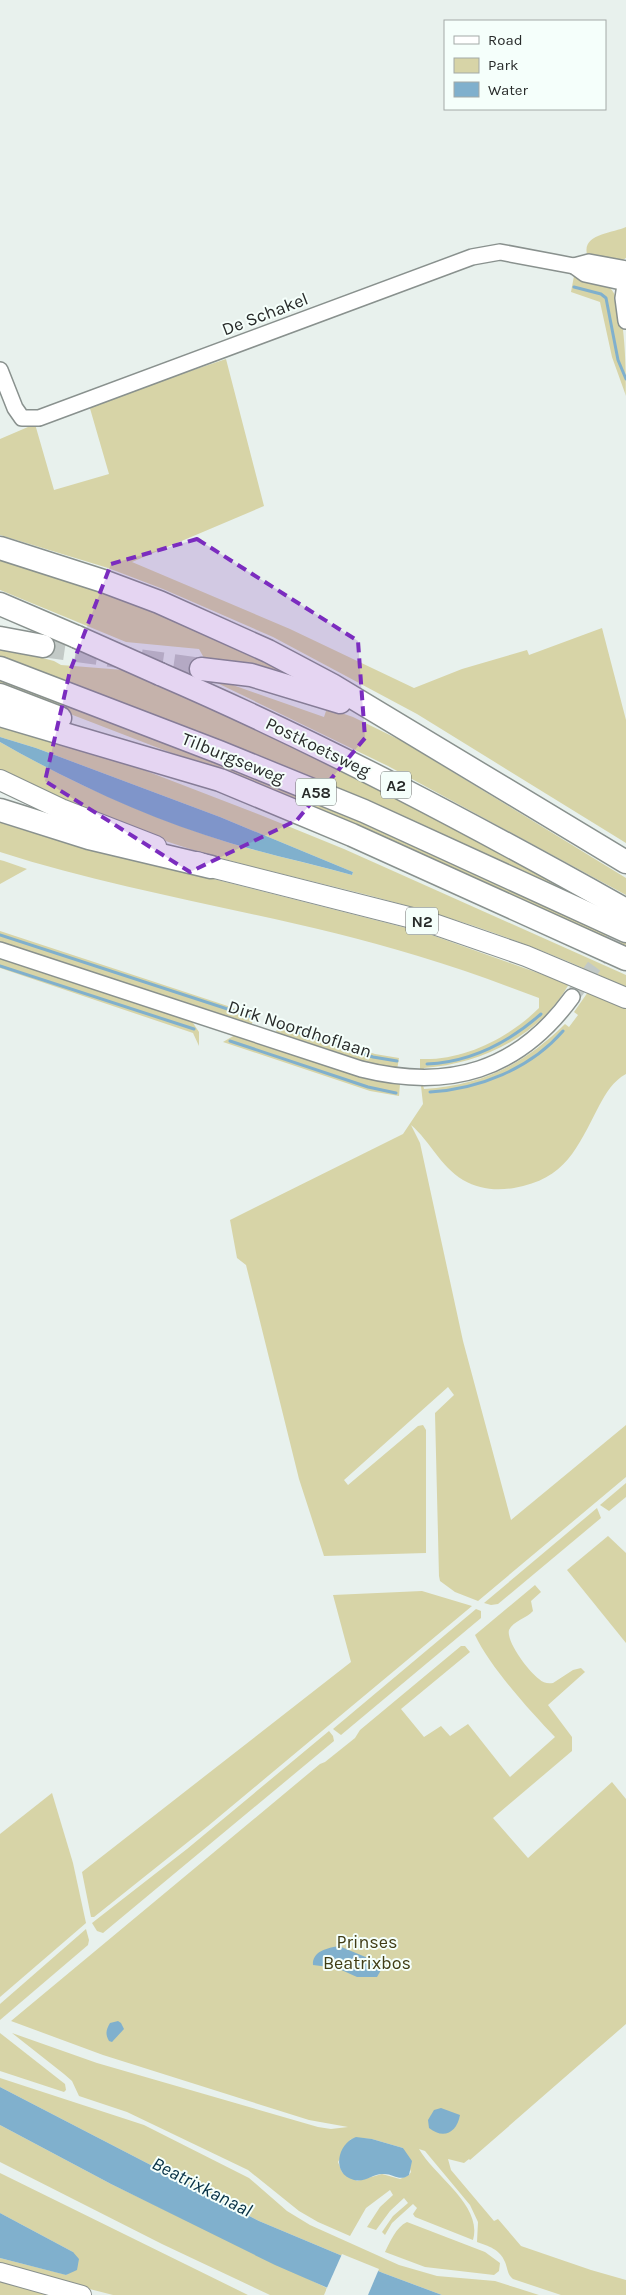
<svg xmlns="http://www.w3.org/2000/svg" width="626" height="2295" viewBox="0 0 626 2295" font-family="Karla,sans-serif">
<rect width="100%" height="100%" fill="#e8f1ed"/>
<g fill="#d7d4a7" fill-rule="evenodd">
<path d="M626,227V258L621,261L587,254C582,234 613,233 626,227Z"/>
<path d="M574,276C585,279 601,280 610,288C626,303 626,372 626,396L612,357L600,302L571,292Z"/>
<polygon points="226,359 264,506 132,562 290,629 414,688 462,669 527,650 529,655 602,628 626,720 626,843 417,714 273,637 163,589 108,568 0,535 0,439 35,424 54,490 109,474 89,405"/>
<polygon points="0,556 102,588 299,677 204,658 199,649 126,642 0,590"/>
<polygon points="0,647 54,661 61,665 136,671 378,785 604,909 0,659"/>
<polygon points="0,678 360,819 626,940 626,949 213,769 0,687"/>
<polygon points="211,680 230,684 324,717 327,708 353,717 402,741 626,878 626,895 388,766"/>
<path d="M0,724L123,762L263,816L344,849L626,975V987C563,958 498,932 432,913C364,892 293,878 224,859C147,837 70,809 0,770V742C72,783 150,818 230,843C270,855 311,864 352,875L353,872L220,817L36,748L0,737Z"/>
<path d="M0,815L174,869L426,933L569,984C540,1036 481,1064 424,1068L423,1071H420V1059C463,1061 509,1038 539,1008V998C499,983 459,968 418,956C281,914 137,896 0,852Z"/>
<polygon points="0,860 4,861 27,869 0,884"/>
<polygon points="0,931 255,1015 251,1026 0,944"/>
<polygon points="0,956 191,1020 199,1032 199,1046 193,1033 0,968"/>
<path d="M588,992L626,1008V1074C613,1081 606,1093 599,1106C577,1148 566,1179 514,1188C495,1191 479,1189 463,1180C440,1166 430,1141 411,1125L420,1143L463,1341L511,1520L626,1425V1477L478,1601L455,1592L440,1581L439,1576L435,1413L454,1395L448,1387L344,1480L348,1485L418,1426L423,1425L426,1430V1553L324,1556L299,1479L246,1265L237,1258L230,1220L403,1134L423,1104L421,1086L423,1085L424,1089C483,1085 523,1065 565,1024L569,1027L578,1015L574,1012Z"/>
<polygon points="279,1023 375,1054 399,1058 397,1070 372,1066 275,1035"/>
<polygon points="235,1035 375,1079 400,1084 399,1096 370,1091 223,1042"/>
<polygon points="626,1483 626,1497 609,1511 600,1505"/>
<polygon points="597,1508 601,1518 498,1604 491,1605 484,1603"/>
<polygon points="608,1536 626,1553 626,1643 567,1570"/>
<path d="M535,1585L541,1592L531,1601L533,1611C527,1618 513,1621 509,1630C506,1642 529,1672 539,1679C543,1683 548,1684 553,1683L573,1670L581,1668L585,1672L548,1705L572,1737V1751L493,1818L528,1858L612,1782L626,1799V2024L470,2160L469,2159L464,2163L448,2159L451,2170L494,2221L498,2219L521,2246L591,2270L626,2280V2295H561L513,2279C507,2274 508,2269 505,2262C500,2249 488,2246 477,2242L478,2222L470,2205L425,2151L419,2149C434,2176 483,2205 473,2240L415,2217L413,2214L417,2208L413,2204L392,2223L385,2235L382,2232L393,2216L408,2203L404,2198L390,2211L376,2230L367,2227L380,2207L393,2195L390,2190L366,2208L350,2236L318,2222L299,2211L248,2170L127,2112L79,2096L72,2081L64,2074L12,2033L97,2063L318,2127L331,2129L348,2127L309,2120L103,2055L11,2021L320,1764L325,1762L355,1738L360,1730L461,1646H465L470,1652L401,1709L424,1737L441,1726L450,1736L468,1724L510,1777L555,1737C530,1711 490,1667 475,1635ZM354,2138L372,2139L403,2148L411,2172L409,2175L400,2179L382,2174L357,2181L342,2172L338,2162L350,2140Z"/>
<polygon points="422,1591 472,1606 208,1826 94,1917 91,1917 82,1872 351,1662 333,1595"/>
<polygon points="476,1609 481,1611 481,1618 341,1735 333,1729"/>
<polygon points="329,1731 333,1736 334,1741 103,1933 97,1931 92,1923 187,1849"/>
<polygon points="52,1793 73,1863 86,1923 0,1997 0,1834"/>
<polygon points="86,1929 89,1940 88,1945 0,2020 0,2004"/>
<polygon points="0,2033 65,2084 66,2090 64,2092 0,2071"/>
<polygon points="0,2078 144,2125 249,2178 287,2211 310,2225 399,2265 437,2276 495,2281 539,2295 442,2295 383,2273 259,2221 0,2087"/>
<polygon points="0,2125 111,2184 327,2288 324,2295 270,2295 162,2244 0,2162"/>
<polygon points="0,2173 248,2295 113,2295 0,2266 0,2258 67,2275 73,2252 0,2213"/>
<path d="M407,2222L485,2252L500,2263L499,2271L494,2275L425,2267L385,2252C390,2242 396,2227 407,2222Z"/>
<polygon points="0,2279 60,2295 0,2295"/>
</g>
<g fill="#80b0cd">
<path d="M0,737L36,748L220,817L353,872L352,875C312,864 270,855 230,843C150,819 72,783 0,742Z"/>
<path d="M339,1946L380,1963L381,1970L377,1977H357L337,1968L313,1965C312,1951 328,1948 339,1946Z"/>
<path d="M118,2021L121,2023L124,2029L112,2042L109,2041C105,2034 106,2030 110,2023Z"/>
<polygon points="0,2087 259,2221 383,2273 442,2295 344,2295 275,2265 111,2184 0,2125"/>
<path d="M441,2108L460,2115C457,2132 444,2140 429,2128L428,2120L434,2110Z"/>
<path d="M356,2137L372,2139L403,2148L412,2161L409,2175C400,2182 394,2174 384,2174C373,2173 366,2183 354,2180C331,2174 337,2144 356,2137Z"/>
<polygon points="0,2213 73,2252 79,2259 77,2270 66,2275 0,2258"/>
</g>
<polygon fill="#e8f1ed" points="342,2254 379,2269 368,2295 338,2295 326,2290"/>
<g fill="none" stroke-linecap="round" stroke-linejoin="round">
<g stroke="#80b0cd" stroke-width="3">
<polyline points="574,287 601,294 606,298 618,360 626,379"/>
<polyline points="0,935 255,1018"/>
<polyline points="0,966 194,1029"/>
<polyline points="279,1026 373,1057 397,1061"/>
<polyline points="230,1041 368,1087 396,1093"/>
<path d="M427,1064C471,1062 508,1043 541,1014"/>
<path d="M430,1092C479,1089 530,1069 563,1031"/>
</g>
<polyline stroke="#c2c9c6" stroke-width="15" stroke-dasharray="15 8" stroke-linecap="butt" points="572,997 625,923"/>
<polyline stroke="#c2c9c6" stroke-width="22" stroke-dasharray="22 11" stroke-linecap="butt" points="43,646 201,669"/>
<defs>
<g id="tertiary">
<polyline points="574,266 585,274 626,283"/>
<polyline points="626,278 623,298 626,321"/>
<polyline points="0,370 15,408 22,418 39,418 472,257 500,252 574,266 589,262 626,269"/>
<path d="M0,950L361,1069C449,1091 518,1071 572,997"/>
</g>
<polyline id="secondary" points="0,2272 82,2295"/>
<g id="trunk">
<polyline points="0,780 61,809 156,846"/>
<polyline points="197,862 211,867 428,922 526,956 626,998"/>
</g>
<g id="motorway">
<polyline points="0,548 103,581 159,602 268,651 332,685 626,862"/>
<polyline points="0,604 77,637"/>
<polyline points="0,638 43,646"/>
<polyline points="0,668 219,752 364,811 626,931"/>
<polyline points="201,669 251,675 340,702"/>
<path d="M160,674C320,743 474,825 626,910"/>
<polyline points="0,695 60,718"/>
<polyline points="0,715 220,780 352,835 626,959"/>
<polyline points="0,810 89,838 211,867"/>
</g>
</defs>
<use href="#tertiary" stroke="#89918e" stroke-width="18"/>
<use href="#secondary" stroke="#89918e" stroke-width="20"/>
<use href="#trunk" stroke="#89918e" stroke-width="22"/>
<use href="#motorway" stroke="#89918e" stroke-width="25"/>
<use href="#tertiary" stroke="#fff" stroke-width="15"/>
<use href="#secondary" stroke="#fff" stroke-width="18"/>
<use href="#trunk" stroke="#fff" stroke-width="20"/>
<use href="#motorway" stroke="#fff" stroke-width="22"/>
<defs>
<polyline id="motorway-bridge" points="77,637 160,674"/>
</defs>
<use href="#motorway-bridge" stroke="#89918e" stroke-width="25" stroke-linecap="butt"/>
<use href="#motorway-bridge" stroke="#fff" stroke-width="22"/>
</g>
<path fill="#7b2cbf" fill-opacity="0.2" stroke="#7b2cbf" stroke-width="4" stroke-dasharray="10 6" stroke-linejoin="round" d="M197,539L358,641L365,738L297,820L190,872L45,781L70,671L111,564Z"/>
<g text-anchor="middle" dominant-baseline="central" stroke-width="4" stroke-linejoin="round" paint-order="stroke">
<g fill="#f5fffb" stroke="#666b69" stroke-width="1">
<rect x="381" y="771.5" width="30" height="27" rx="4"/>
<rect x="296" y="778.5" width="40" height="27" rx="4"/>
<rect x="406" y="907.5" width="32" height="27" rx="4"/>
</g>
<g font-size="16" font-weight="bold" fill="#282b2a">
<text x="396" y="785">A2</text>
<text x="316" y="792">A58</text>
<text x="422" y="921">N2</text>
</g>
<g font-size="18" fill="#282b2a" stroke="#f5fffb">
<text transform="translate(265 314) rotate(-21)">De Schakel</text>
<text transform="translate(318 747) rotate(26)">Postkoetsweg</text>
<text transform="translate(233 758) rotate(22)">Tilburgseweg</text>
<text transform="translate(300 1029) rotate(18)">Dirk Noordhoflaan</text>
</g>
<g font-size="18" fill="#403c15" stroke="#f5fffb">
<text x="367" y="1942">Prinses<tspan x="367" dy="21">Beatrixbos</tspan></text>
</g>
<g font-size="19" font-style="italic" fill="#053044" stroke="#f5fffb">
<text transform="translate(202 2187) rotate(27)">Beatrixkanaal</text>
</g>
</g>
<rect x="444" y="20" width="162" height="90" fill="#f5fffb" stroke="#a3aaa7"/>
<rect x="454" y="36" width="25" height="8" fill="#ffffff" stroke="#a3aaa7"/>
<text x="488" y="45" font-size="15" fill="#282b2a">Road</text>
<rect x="454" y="58" width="25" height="15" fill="#d7d4a7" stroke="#a3aaa7"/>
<text x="488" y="70" font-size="15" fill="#282b2a">Park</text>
<rect x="454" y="82" width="25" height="15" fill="#80b0cd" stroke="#a3aaa7"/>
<text x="488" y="95" font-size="15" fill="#282b2a">Water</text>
</svg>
